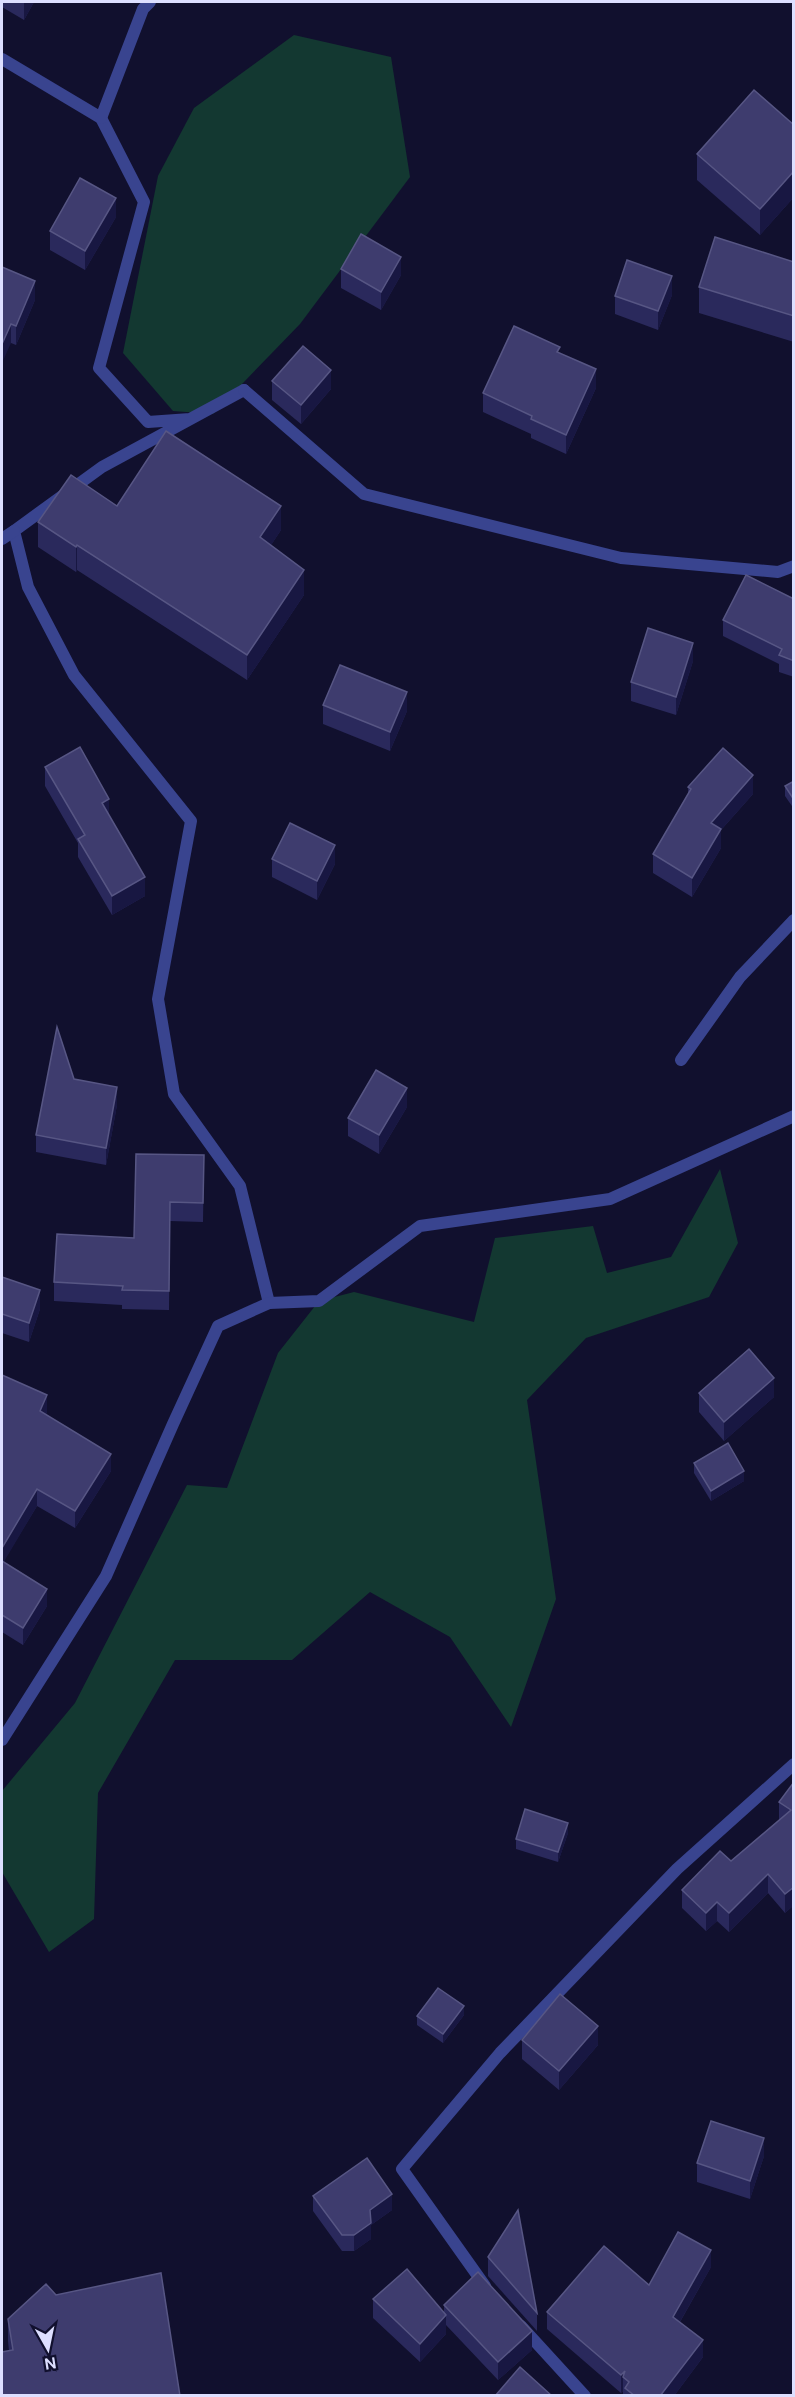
<svg xmlns="http://www.w3.org/2000/svg" width="795" height="2397" viewBox="0 0 795 2397" font-family="'DM Sans',sans-serif">
<rect width="100%" height="100%" fill="#11102e"/>
<g fill="#133831">
<polygon points="294,35 391,57 410,177 300,324 213,414 173,411 123,353 158,176 194,108"/>
<polygon points="720,1169 738,1243 709,1297 586,1338 527,1400 556,1599 511,1727 450,1637 370,1592 292,1660 175,1660 98,1793 94,1919 49,1952 2,1872 2,1791 75,1703 187,1485 227,1488 278,1353 319,1301 354,1292 474,1322 495,1238 593,1226 607,1273 671,1257"/>
</g>
<g fill="none" stroke-linecap="round" stroke-linejoin="round">
<g stroke="#39448f" stroke-width="12">
<polyline points="2,59 101,118 144,202 99,368 148,422 190,419 244,390 102,467 14,531 28,587 74,675 191,821 158,999 174,1094 240,1186 269,1303"/>
<polyline points="101,118 143,9 150,2"/>
<polyline points="244,390 364,494 621,558 778,572 794,566"/>
<polyline points="2,539 14,531"/>
<polyline points="681,1060 740,977 794,920"/>
<polyline points="2,1740 106,1576 173,1424 218,1326 269,1303 319,1301 420,1226 610,1199 794,1116"/>
<polyline points="485,2286 402,2169 500,2053 677,1869 794,1764"/>
<polyline points="521,2326 585,2396"/>
</g>
</g>
<g fill="#2a295c">
<polygon points="2,2 34,2 24,20 2,7"/>
<polygon points="794,125 794,197 760,235 697,180 697,154"/>
<polygon points="116,217 85,270 50,250 50,231"/>
<polygon points="794,262 794,342 699,313 699,287"/>
<polygon points="2,267 35,300 16,345 11,343"/>
<polygon points="341,269 401,275 381,310 341,288"/>
<polygon points="672,295 658,330 615,314 615,296"/>
<polygon points="560,353 596,388 566,454 531,438 531,434 483,412 483,393"/>
<polygon points="272,381 331,389 301,424 272,400"/>
<polygon points="117,506 281,530 271,545 304,595 247,680 77,570 76,572 38,547 38,522"/>
<polygon points="794,599 794,677 779,672 779,664 723,636 723,620"/>
<polygon points="693,661 676,715 631,701 631,682"/>
<polygon points="323,705 407,711 390,751 323,724"/>
<polygon points="45,767 109,815 145,896 112,915 78,857 78,843 45,786"/>
<polygon points="794,781 794,809 785,796 785,786"/>
<polygon points="688,787 753,794 721,830 721,848 692,897 653,873 653,854 688,794"/>
<polygon points="272,859 335,864 317,900 272,877"/>
<polygon points="117,1105 106,1165 36,1152 36,1135"/>
<polygon points="407,1107 379,1154 348,1136 348,1118"/>
<polygon points="204,1155 203,1222 170,1221 169,1310 122,1309 122,1305 54,1301 54,1282 134,1238"/>
<polygon points="2,1277 40,1309 29,1342 2,1333"/>
<polygon points="2,1375 47,1412 46,1414 111,1471 75,1528 37,1506 3,1562 47,1606 23,1645 2,1632"/>
<polygon points="699,1393 774,1397 724,1441 699,1412"/>
<polygon points="694,1463 744,1481 711,1501 694,1473"/>
<polygon points="794,1782 794,1905 785,1913 768,1893 729,1932 717,1921 706,1931 682,1908 682,1890 731,1861 779,1820 779,1802"/>
<polygon points="568,1833 558,1862 516,1849 516,1839"/>
<polygon points="464,2015 443,2043 417,2025 417,2016"/>
<polygon points="522,2040 598,2045 559,2090 522,2059"/>
<polygon points="764,2156 750,2199 697,2182 697,2163"/>
<polygon points="313,2196 392,2210 371,2225 371,2239 354,2251 342,2251 313,2211"/>
<polygon points="488,2257 537,2313 537,2331 488,2276"/>
<polygon points="711,2267 680,2322 703,2357 674,2396 625,2396 623,2394 623,2391 621,2393 547,2329 547,2312 649,2285"/>
<polygon points="56,2295 180,2396 9,2351 8,2341 8,2319"/>
<polygon points="373,2299 444,2313 444,2305 532,2350 498,2380 446,2325 446,2334 420,2362 373,2318"/>
</g>
<g fill="#181742">
<polygon points="24,2 34,2 24,20"/>
<polygon points="794,171 794,197 760,235 760,209"/>
<polygon points="116,198 116,217 85,270 85,251"/>
<polygon points="401,257 401,275 381,310 381,292"/>
<polygon points="672,276 672,295 658,330 658,311"/>
<polygon points="35,281 35,300 16,345 16,326"/>
<polygon points="11,324 11,343 2,363 2,344"/>
<polygon points="596,369 596,388 566,454 566,435"/>
<polygon points="331,370 331,389 301,424 301,405"/>
<polygon points="281,506 281,530 260,562 260,537"/>
<polygon points="77,545 77,570 76,572 76,547"/>
<polygon points="304,570 304,595 247,680 247,655"/>
<polygon points="693,643 693,661 676,715 676,697"/>
<polygon points="407,692 407,711 390,751 390,732"/>
<polygon points="753,775 753,794 721,830 721,848 692,897 692,878 711,823"/>
<polygon points="109,799 109,817 102,803"/>
<polygon points="335,845 335,864 317,900 317,881"/>
<polygon points="145,877 145,896 112,915 112,896"/>
<polygon points="117,1087 117,1105 106,1165 106,1148"/>
<polygon points="407,1088 407,1107 379,1154 379,1135"/>
<polygon points="40,1290 40,1309 29,1342 29,1323"/>
<polygon points="774,1378 774,1397 724,1441 724,1422"/>
<polygon points="47,1395 47,1412 40,1428 40,1411"/>
<polygon points="111,1454 111,1471 75,1528 75,1511"/>
<polygon points="744,1471 744,1481 711,1501 711,1491"/>
<polygon points="37,1489 37,1506 2,1565 2,1548"/>
<polygon points="47,1589 47,1606 23,1645 23,1628"/>
<polygon points="568,1823 568,1833 558,1862 558,1852"/>
<polygon points="768,1874 768,1893 729,1932 729,1913"/>
<polygon points="794,1887 794,1905 785,1913 785,1894"/>
<polygon points="717,1902 717,1921 706,1931 706,1913"/>
<polygon points="464,2006 464,2015 443,2043 443,2034"/>
<polygon points="598,2026 598,2045 559,2090 559,2071"/>
<polygon points="764,2138 764,2156 750,2199 750,2181"/>
<polygon points="392,2194 392,2210 371,2225 371,2239 354,2251 354,2235 370,2210"/>
<polygon points="711,2250 711,2267 673,2334 673,2317"/>
<polygon points="446,2315 446,2334 420,2362 420,2344"/>
<polygon points="532,2331 532,2350 498,2380 498,2362"/>
<polygon points="703,2340 703,2357 674,2396 660,2396"/>
<polygon points="625,2371 623,2377 623,2391 621,2393 621,2375"/>
</g>
<g fill="#3e3c6e" stroke="#575684" stroke-width="1.5">
<polygon points="754,90 794,125 794,171 760,209 697,154"/>
<polygon points="80,178 116,198 85,251 50,231"/>
<polygon points="361,234 401,257 381,292 341,269"/>
<polygon points="715,237 794,262 794,316 699,287"/>
<polygon points="627,260 672,276 658,311 615,296"/>
<polygon points="2,267 35,281 16,326 11,324 2,344"/>
<polygon points="514,326 560,347 557,352 596,369 566,435 531,419 532,416 483,393"/>
<polygon points="303,346 331,370 301,405 272,381"/>
<polygon points="166,431 281,506 260,537 304,570 247,655 77,545 76,547 38,522 71,475 117,506"/>
<polygon points="746,575 794,599 794,661 779,655 782,649 723,620"/>
<polygon points="648,628 693,643 676,697 631,682"/>
<polygon points="340,665 407,692 390,732 323,705"/>
<polygon points="80,747 109,799 102,803 145,877 112,896 78,839 85,835 45,767"/>
<polygon points="723,748 753,775 711,823 721,829 692,878 653,854 691,789 688,787"/>
<polygon points="794,781 794,800 785,786"/>
<polygon points="290,823 335,845 317,881 272,859"/>
<polygon points="57,1027 74,1079 117,1087 106,1148 36,1135"/>
<polygon points="376,1070 407,1088 379,1135 348,1118"/>
<polygon points="136,1154 204,1155 203,1203 170,1202 169,1291 122,1290 123,1286 54,1282 57,1234 134,1238"/>
<polygon points="2,1277 40,1290 29,1323 2,1314"/>
<polygon points="749,1349 774,1378 724,1422 699,1393"/>
<polygon points="2,1375 47,1395 40,1411 111,1454 75,1511 37,1489 2,1548"/>
<polygon points="728,1443 744,1471 711,1491 694,1463"/>
<polygon points="2,1561 47,1589 23,1628 2,1615"/>
<polygon points="794,1782 794,1887 785,1894 768,1874 729,1913 717,1902 706,1913 682,1890 720,1851 731,1861 791,1810 779,1802"/>
<polygon points="525,1809 568,1823 558,1852 516,1839"/>
<polygon points="438,1988 464,2006 443,2034 417,2016"/>
<polygon points="560,1994 598,2026 559,2071 522,2040"/>
<polygon points="711,2121 764,2138 750,2181 697,2163"/>
<polygon points="367,2158 392,2194 370,2210 371,2223 354,2235 342,2235 313,2196"/>
<polygon points="518,2210 537,2313 488,2257"/>
<polygon points="678,2232 711,2250 673,2317 703,2340 660,2396 635,2396 625,2388 629,2382 623,2377 625,2371 621,2375 547,2312 604,2246 649,2285"/>
<polygon points="407,2269 446,2315 420,2344 373,2299"/>
<polygon points="478,2272 532,2331 498,2362 444,2305"/>
<polygon points="161,2273 180,2396 2,2396 2,2352 13,2350 8,2319 46,2284 56,2295"/>
<polygon points="520,2367 552,2396 495,2396"/>
</g>
<rect width="795" height="2397" fill="none" stroke="#dddfff" stroke-width="6"/>
<g transform="translate(48 2349) rotate(171)" stroke="#11102e" stroke-width="4.5" paint-order="stroke">
<path d="M0-4.5L10 22L0 15L-10 22Z" fill="#dddfff"/>
<text y="-9" font-size="16" font-weight="bold" text-anchor="middle" fill="#dddfff">N</text>
</g>
</svg>
